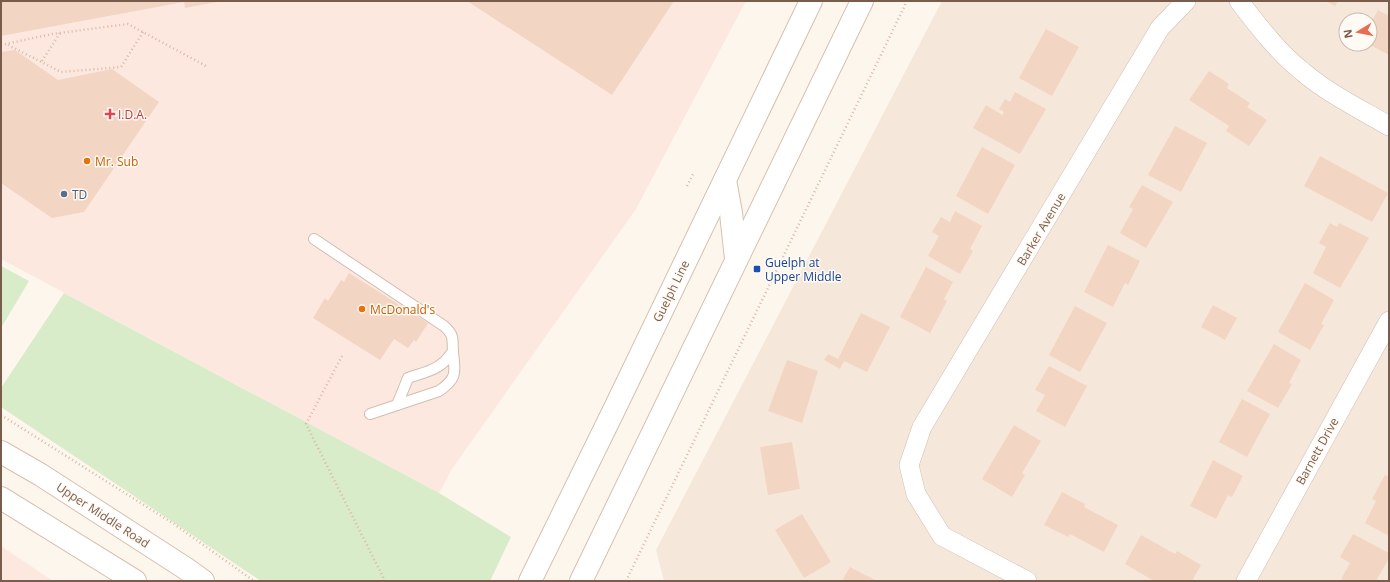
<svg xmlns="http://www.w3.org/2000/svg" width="1390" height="582" viewBox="0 0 1390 582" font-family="'Open Sans',sans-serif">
<rect width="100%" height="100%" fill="#fdf6ec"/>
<path fill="#f5e8da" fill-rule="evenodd" d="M942,1H1389V581H664L656,550ZM1346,20H1370V44H1346Z"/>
<g fill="#fde8e0">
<polygon points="1,1 746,1 636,209 452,469 439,493 1,259"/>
<polygon points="1,546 53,581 1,581"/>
</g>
<g fill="#d8ecc9">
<polygon points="1,266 29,281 1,328"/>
<polygon points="64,293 439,493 511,537 490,581 261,581 1,407 1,388"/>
</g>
<g fill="#f3d5c3">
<polygon points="1,1 217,1 217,2 185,8 184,2 1,36"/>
<polygon points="467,1 674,1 612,95"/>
<polygon points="1325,1 1338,1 1335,6"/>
<polygon points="1378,10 1389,16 1389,55 1370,45 1370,25"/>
<polygon points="1046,29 1079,47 1052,96 1019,78"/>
<polygon points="15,50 58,80 112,69 159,102 84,212 52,218 1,183 1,52"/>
<polygon points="1209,71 1229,84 1227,88 1250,103 1247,107 1267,120 1249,146 1226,131 1229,126 1189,100"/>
<polygon points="1015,92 1046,109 1020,154 973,128 986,105 1002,115 1004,112 999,109 1005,99 1010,102"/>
<polygon points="1175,126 1207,143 1181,192 1148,175"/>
<polygon points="982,147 1015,165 988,214 956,196"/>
<polygon points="1320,156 1388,193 1372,222 1304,186"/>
<polygon points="1142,185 1173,202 1146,248 1120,233 1133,209 1129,207"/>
<polygon points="955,211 982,226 970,249 973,251 960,274 928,256 939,236 932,232 941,217 950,222"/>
<polygon points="1330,223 1337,227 1339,223 1369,238 1340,288 1313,273 1326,247 1319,243"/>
<polygon points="1108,245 1140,261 1128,285 1125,283 1113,307 1084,292"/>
<polygon points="926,267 953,282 944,299 947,301 930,333 900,317"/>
<polygon points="349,273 428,323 416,342 414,340 408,348 394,339 380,360 313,318 325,298 328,301 341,280 344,282"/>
<polygon points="1305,283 1334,300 1321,324 1324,325 1310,350 1278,332"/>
<polygon points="1213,305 1237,318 1225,340 1201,327"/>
<polygon points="1075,306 1107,323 1080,372 1049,355"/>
<polygon points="861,313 890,327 867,372 844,361 840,369 824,360 828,354 838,359"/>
<polygon points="1274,344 1301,360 1289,383 1292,384 1278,408 1247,391"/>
<polygon points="787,360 818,371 802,423 768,411"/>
<polygon points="1049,366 1087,386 1065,427 1036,411 1045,395 1035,390"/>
<polygon points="1242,399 1270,414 1247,457 1219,442"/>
<polygon points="1014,425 1041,441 1022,473 1025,475 1012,497 982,479"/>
<polygon points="792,442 800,489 768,495 760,447"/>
<polygon points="1213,460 1243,476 1232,497 1228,495 1216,519 1190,506"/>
<polygon points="1385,475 1389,477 1389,536 1365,523 1376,501 1372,499"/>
<polygon points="1062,492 1085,504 1084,507 1118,525 1104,552 1070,534 1068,537 1044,525"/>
<polygon points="802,514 831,562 804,578 775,530"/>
<polygon points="1353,534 1389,553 1389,558 1376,581 1345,581 1341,579 1350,563 1340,557"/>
<polygon points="1141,535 1175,554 1177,551 1201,565 1192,581 1154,581 1125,564"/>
<polygon points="850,567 877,581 842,581"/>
</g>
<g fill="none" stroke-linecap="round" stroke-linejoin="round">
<defs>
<g id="service">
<path d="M314,239L444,326C455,336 452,339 453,352C455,372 458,378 439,391L370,414"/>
<path d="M397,405L408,378C428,371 441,370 453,351"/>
</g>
<g id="minor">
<path d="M1239,1C1258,26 1278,52 1303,72C1329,94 1360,109 1389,126"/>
<polyline points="1027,581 942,536 916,494 909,465 922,427 1160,28 1186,1"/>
<polyline points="1246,581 1389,321"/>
</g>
<g id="secondary">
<polyline points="725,180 731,213 736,259"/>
<polyline points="1,452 41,475 185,568 203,581"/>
<polyline points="1,498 135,581"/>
<polyline points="530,581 614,410 811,1"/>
<polyline points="581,581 862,1"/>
</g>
</defs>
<use href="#service" stroke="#d1beb0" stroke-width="12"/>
<use href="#minor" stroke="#d1beb0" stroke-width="20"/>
<use href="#secondary" stroke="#d6c0b0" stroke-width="24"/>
<g stroke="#d9b8a5" stroke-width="2.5" stroke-dasharray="1 3" stroke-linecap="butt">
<polyline points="1,45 52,34 128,24 206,66"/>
<polyline points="8,45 61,72 121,67 143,32"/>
<polyline points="42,61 60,33"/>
<polyline points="687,186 693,174"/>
<polyline points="342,356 306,424 385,581"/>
<polyline points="1,415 174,524 254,581"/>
<polyline points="626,581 907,1"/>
</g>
<use href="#service" stroke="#fff" stroke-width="10"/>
<use href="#minor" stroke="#fff" stroke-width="19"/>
<use href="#secondary" stroke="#fff" stroke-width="22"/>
</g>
<path fill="#e0444e" stroke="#fffaf3" stroke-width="1.5" d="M108 108h4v4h4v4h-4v4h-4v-4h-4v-4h4z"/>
<g fill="#e8710a" stroke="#fffaf3" stroke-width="1.5">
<circle cx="87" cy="161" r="4"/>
<circle cx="362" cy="309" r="4"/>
</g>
<circle fill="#5c6f8a" stroke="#fffaf3" stroke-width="1.5" cx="64" cy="194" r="4"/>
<rect fill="#1a4fb4" stroke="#fffaf3" stroke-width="1.5" x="753" y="265" width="8" height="8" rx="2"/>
<g text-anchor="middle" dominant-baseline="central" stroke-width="3" stroke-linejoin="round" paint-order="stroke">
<g font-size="12" fill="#be3a42" stroke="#fffaf3" text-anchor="start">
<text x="118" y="114">I.D.A.</text>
</g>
<g font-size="12" fill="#c56008" stroke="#fffaf3" text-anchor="start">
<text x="95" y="161">Mr. Sub</text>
<text x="370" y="309">McDonald's</text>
</g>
<g font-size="12" fill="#4e5e75" stroke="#fffaf3" text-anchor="start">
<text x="72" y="194">TD</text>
</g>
<g font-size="12" fill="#7a5c4d" stroke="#fffaf3">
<text transform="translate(1041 229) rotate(-59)">Barker Avenue</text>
<text transform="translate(671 291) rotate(-64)">Guelph Line</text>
<text transform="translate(1317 451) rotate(-61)">Barnett Drive</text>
<text transform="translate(103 515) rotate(33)">Upper Middle Road</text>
</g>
<g font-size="12" fill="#164399" stroke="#fffaf3" text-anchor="start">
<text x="765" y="262">Guelph at<tspan x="765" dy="14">Upper Middle</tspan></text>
</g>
</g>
<rect width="1390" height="582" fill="none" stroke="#7a5c4d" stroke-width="4"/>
<g transform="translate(1358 32) rotate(260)"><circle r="19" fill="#fffaf3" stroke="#cabbb1"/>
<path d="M0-3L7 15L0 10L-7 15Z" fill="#e76f51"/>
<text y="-6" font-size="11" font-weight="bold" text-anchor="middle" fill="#7a5c4d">N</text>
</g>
</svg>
